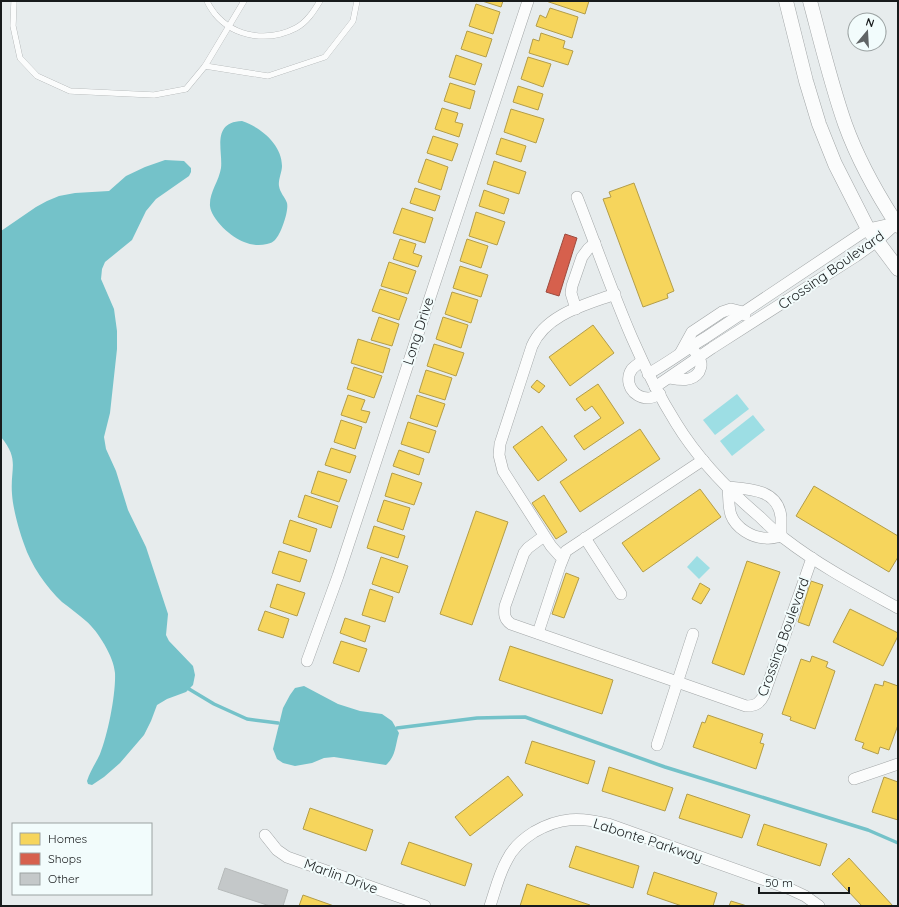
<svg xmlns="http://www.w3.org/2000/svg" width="899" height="907" viewBox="0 0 899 907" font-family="Quicksand,sans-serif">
<rect width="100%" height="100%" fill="#e7eced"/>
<g fill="#9ddee4">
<polygon points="737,394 749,409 715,435 703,420"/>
<polygon points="753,415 765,430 732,456 720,441"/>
<polygon points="697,556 710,568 699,579 687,567"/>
</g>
<g fill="#74c2c9">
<path d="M242,121C260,127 282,144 282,166C282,172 278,180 279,186C280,193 285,197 287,203C289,211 281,234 275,240C273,242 271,243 267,244C259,246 251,245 244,242C232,238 211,219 210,206C209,193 219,181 221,168C223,151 211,122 242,121Z"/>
<path d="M165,160L184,161L191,168V172L189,176L156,199L146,211L132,240L105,262L102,269L101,279L114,309L117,331V349L110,413L104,437L106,449L116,471L128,510L146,547L168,614L166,635L169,641L193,666L195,675L193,685L186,692L167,699L157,705L151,721L144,735L120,763L104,777L92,785L88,784L87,781C90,771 96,763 100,754C108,734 116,694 115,673C114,657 98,631 86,621C78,614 70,608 62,602C46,587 31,565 24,544C19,530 13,509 12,494C10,468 20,460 1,437V231L36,207L47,201L59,196L75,193L109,191L126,176L145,167Z"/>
<path d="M304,686L338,704L360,711L382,714L392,721L399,733C395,746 396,756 386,765L334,757L324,758L312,763L295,766L283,763L277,759L273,749L283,708L290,695L295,688Z"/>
</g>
<g fill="#f6d55c" stroke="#b39d49">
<polygon points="482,1 503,1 501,7"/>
<polygon points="546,1 589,1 585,14"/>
<polygon points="476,4 500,12 493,34 469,26"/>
<polygon points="550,8 578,17 572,38 536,26 540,15 546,18"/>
<polygon points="467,31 492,39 486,57 461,49"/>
<polygon points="541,33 565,41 563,48 573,51 568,65 529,53 533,39 539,41"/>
<polygon points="456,55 482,64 475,85 449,77"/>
<polygon points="528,57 551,64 543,87 521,79"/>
<polygon points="450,83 475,91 470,109 444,101"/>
<polygon points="518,86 543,94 538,110 513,102"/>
<polygon points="442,108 458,113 455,122 463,124 459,137 435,129"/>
<polygon points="511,109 544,119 536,143 504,132"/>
<polygon points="433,136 458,144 452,161 427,153"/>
<polygon points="501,138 526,146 521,162 496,154"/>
<polygon points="426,159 448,167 441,190 418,182"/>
<polygon points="494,161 526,172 519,194 487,184"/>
<polygon points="634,183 674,291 667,294 668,298 643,307 603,199 611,197 609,192"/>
<polygon points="415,188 440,196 435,211 410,203"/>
<polygon points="484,190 509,199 504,214 479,206"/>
<polygon points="402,208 433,218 425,243 393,233"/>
<polygon points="476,212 505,222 497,245 469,236"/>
<polygon points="400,239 416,244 413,253 422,256 418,267 393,259"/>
<polygon points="467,239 488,246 481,268 460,261"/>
<polygon points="389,262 416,271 408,294 381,286"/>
<polygon points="460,266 488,275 481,297 453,288"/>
<polygon points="380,289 407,298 399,320 372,311"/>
<polygon points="452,292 478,300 471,323 445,314"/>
<polygon points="379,317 399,324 392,346 371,340"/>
<polygon points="443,317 468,325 461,348 436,339"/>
<polygon points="593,325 614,353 570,386 549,357"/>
<polygon points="358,339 390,349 383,373 351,363"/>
<polygon points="434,344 464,353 456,376 427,366"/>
<polygon points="354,367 382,376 374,398 347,389"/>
<polygon points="426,370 452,378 445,400 419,392"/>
<polygon points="537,380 545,386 539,393 531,387"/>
<polygon points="598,384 624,423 584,450 574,436 601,418 592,406 585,411 576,399"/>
<polygon points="348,395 365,400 361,410 370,412 366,423 341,415"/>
<polygon points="417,395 445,404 437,427 410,418"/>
<polygon points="341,420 362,427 355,449 334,442"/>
<polygon points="408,422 436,431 429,453 401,444"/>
<polygon points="542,426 567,460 538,481 513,447"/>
<polygon points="640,429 660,459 580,512 560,482"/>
<polygon points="331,448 356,456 350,473 325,465"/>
<polygon points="399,450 424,459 419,475 393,466"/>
<polygon points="318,471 347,480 339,502 311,493"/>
<polygon points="392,473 422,483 414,505 385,496"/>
<polygon points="814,486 898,536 898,557 889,572 796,516"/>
<polygon points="700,489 721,517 643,572 622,543"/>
<polygon points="305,495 338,506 331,528 298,517"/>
<polygon points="544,495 567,532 556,539 532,503"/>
<polygon points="384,500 410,508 403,530 377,521"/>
<polygon points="476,511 508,522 472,625 440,614"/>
<polygon points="290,520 317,529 310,552 283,543"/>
<polygon points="374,526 405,536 398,558 367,548"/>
<polygon points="279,551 307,560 300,582 272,573"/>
<polygon points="381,557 408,566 399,593 372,584"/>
<polygon points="747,561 780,572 744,675 712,663"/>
<polygon points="566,573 579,578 564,618 552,614"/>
<polygon points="811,581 823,585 809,626 798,622"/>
<polygon points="700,583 710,589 701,604 692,599"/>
<polygon points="277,584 305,593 297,616 270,607"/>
<polygon points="370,589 393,597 385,622 362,615"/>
<polygon points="850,609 898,633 898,636 883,666 833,642"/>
<polygon points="265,611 289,619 283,638 258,630"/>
<polygon points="345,618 370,626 365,642 340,633"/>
<polygon points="341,641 367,649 359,672 333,663"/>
<polygon points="510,646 613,680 602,714 499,680"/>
<polygon points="812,656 828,662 826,667 835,671 815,729 790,720 791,717 782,714 801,659 810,662"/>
<polygon points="884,681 898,686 898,725 889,750 880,747 878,754 862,748 864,743 855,740 875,684 883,686"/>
<polygon points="708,715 763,734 760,743 764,744 756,769 693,747 702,722 705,723"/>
<polygon points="532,741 595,761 588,784 525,763"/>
<polygon points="609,767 673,788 665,811 602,791"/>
<polygon points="508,776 523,795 470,836 455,817"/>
<polygon points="884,777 898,782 898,820 872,812"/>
<polygon points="687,794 750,815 742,838 679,818"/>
<polygon points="310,808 373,830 366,851 303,829"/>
<polygon points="764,824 827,844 820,866 757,845"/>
<polygon points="409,842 472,864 465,886 401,864"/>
<polygon points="576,846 639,866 633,888 569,867"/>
<polygon points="849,858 893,906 862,906 832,874"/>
<polygon points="654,872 717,893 713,906 682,906 647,894"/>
<polygon points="527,884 590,905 590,906 520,906"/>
<polygon points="303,895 334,906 299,906"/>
<polygon points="731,901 747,906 729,906"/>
</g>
<polygon fill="#d6604d" stroke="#9d4b3e" points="565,234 577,238 559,296 546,292"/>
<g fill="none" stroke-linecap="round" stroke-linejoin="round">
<g stroke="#74c2c9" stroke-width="3.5">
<polyline points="189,689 214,704 247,719 278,723"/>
<polyline points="397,728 477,718 525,717 665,767 868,830 898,843"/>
</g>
</g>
<polygon fill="#c4c8c9" stroke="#b6baba" points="225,868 288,890 283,906 270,906 218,889"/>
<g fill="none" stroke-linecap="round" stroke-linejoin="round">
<defs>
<g id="service">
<polyline points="14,1 13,26 20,58 37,76 70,91 154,95 186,89 205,66 268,76 325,57 353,21 357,1"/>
<path d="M207,1C209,6 212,10 215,14C235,38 269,42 296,28C307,22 314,11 320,1"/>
<polyline points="205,66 244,1"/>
</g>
<g id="minor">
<path d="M577,197C607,273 632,353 676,423C698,459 728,490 760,517C768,525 776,533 785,539C820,566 860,587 898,608"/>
<polyline points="576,309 571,293 572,286 582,257 588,249 595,243"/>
<polyline points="681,352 692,332 722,312 731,309 743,312 745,315"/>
<path d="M642,361C638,364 635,366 632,369C623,382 633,398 648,398C652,398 656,396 660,394"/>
<path d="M648,374C668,363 686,349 705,338L868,229L895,223"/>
<path d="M670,378C680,380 692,382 699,372C700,369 702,366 701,363C700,359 697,355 695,352"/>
<polyline points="655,387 712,348 856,256 877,241 898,222"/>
<path d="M728,487C749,489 778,489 781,517C781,523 781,529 781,536C776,537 771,539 766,538C752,538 736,528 731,515C728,506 729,496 728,487Z"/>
<path d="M544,536L528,548L524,553L505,606C504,614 504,619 511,624L746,706C756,706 760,703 764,695L812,558"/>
<polyline points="585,538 621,594"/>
<path d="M563,557L559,555L551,546L503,471L499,455L500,444L532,346C546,314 585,305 615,294"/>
<polyline points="538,633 560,566 566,551 703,460"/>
<polyline points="307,661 338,576 528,1"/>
<polyline points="657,745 693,634"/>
<polyline points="854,779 898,764"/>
<polyline points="265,835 277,850 287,857 425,906"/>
<path d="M490,906C495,891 499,874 507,860C513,847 523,839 534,832C560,817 580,817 608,824L790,889L805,896L819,906"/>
</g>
<g id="tertiary">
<polyline points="786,1 806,81 819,124 835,164 868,229 898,269"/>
<path d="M810,1C821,42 831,84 845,124C858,160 877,194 898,226"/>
</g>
</defs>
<use href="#service" stroke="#a2a6a7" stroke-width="6"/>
<use href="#minor" stroke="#a2a6a7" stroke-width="12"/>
<use href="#tertiary" stroke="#a2a6a7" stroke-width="15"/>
<use href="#service" stroke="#fbfcfc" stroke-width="5.5"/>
<use href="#minor" stroke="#fbfcfc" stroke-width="11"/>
<use href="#tertiary" stroke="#fbfcfc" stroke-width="14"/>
</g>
<g text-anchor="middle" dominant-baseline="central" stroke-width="4" stroke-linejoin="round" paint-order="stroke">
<g font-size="14" fill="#181b1c" stroke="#f2fcfc">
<text transform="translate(831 270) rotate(-35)">Crossing Boulevard</text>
<text transform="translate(418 331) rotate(-72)">Long Drive</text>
<text transform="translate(783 637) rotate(-70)">Crossing Boulevard</text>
<text transform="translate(648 840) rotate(18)">Labonte Parkway</text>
<text transform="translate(341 876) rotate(20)">Marlin Drive</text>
</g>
</g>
<rect width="899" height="907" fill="none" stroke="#181b1c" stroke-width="4"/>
<rect x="12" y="823" width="140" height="72" fill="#f2fcfc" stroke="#9ba2a2"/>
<rect x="20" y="833" width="20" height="12" fill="#f6d55c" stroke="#9ba2a2"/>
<text x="48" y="843" font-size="12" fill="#181b1c">Homes</text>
<rect x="20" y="853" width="20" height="12" fill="#d6604d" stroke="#9ba2a2"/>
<text x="48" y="863" font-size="12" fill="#181b1c">Shops</text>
<rect x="20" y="873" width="20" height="12" fill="#c4c8c9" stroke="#9ba2a2"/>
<text x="48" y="883" font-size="12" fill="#181b1c">Other</text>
<g transform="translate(867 32) rotate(18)"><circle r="19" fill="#f2fcfc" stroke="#9ba2a2"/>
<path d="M0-3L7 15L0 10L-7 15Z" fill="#606465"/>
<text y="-6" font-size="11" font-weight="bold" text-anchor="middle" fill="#181b1c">N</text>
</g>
<path d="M759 887v6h90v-6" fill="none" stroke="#181b1c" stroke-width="2"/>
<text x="765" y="887" font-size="12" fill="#181b1c" stroke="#f2fcfc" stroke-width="3" paint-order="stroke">50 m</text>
</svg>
